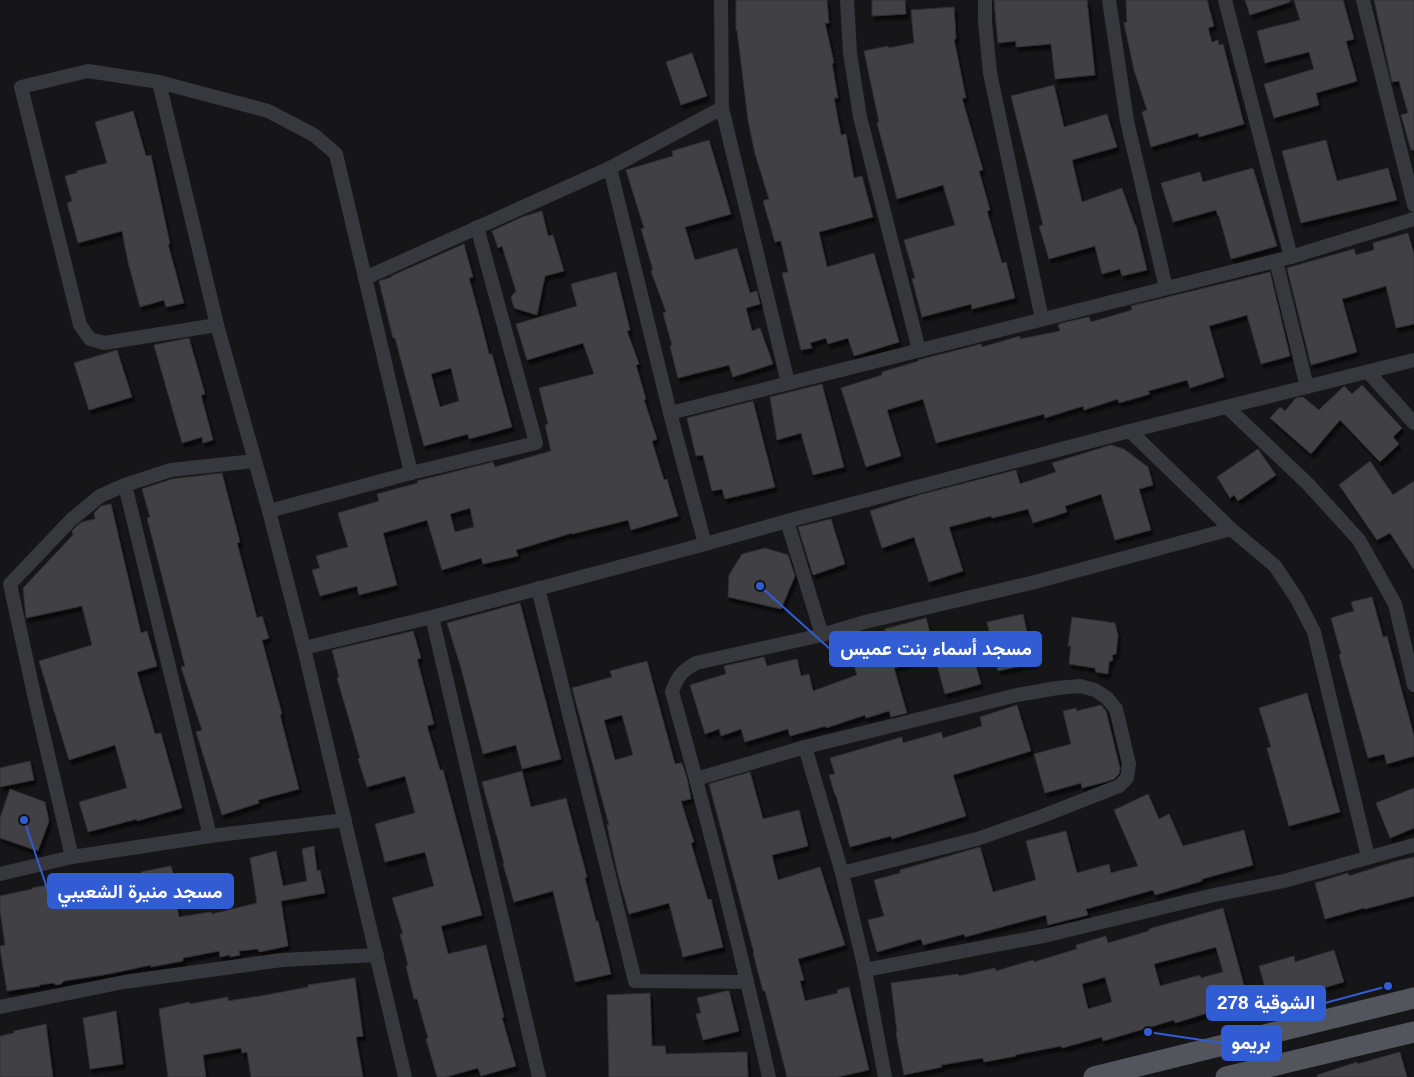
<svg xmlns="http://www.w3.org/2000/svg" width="1414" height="1077" viewBox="0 0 1414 1077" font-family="Helvetica,Vazirmatn,sans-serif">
<defs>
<filter id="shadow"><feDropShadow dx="2.5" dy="4.5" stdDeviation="1" flood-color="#0009"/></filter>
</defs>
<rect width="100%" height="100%" fill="#161618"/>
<g fill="#404145" stroke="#303034" fill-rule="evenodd" filter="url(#shadow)">
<polygon points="736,0 827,0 829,23 825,23 834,63 832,63 838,98 834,98 841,135 846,134 854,178 862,176 873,217 819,232 827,267 874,253 899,342 854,356 848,338 828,344 826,338 810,343 812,348 801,350 782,273 788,272 781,241 775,242 763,201 769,199 755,154 748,120 737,30 736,30"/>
<polygon points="872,0 905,0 906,14 872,16"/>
<polygon points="994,0 1087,0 1095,75 1055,79 1051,44 1016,47 1016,41 998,43"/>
<polygon points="1126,0 1207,0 1214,26 1208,28 1212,42 1218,40 1219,45 1223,44 1244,124 1199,137 1198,133 1151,147 1142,112 1147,110 1134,70 1124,23 1127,22"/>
<polygon points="1245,0 1290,0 1290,2 1250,15"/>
<polygon points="1294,0 1343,0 1354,39 1346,41 1357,81 1316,93 1319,105 1274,118 1264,84 1314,69 1309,52 1265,63 1257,31 1300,20"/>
<polygon points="1374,0 1414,0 1414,150 1411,150 1401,115 1408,113 1399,81 1392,82"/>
<polygon points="954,7 956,39 954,39 966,98 962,98 983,170 979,171 990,210 987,211 1002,263 1006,262 1015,298 972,309 971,304 922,317 912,279 915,278 904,240 955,225 943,185 897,199 877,123 879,122 864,51 888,46 888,48 914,43 911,10"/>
<polygon points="692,53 707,96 681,105 666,62"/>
<polygon points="1054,85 1064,127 1107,114 1117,147 1072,160 1082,202 1122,188 1135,225 1136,225 1147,270 1122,276 1120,269 1102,274 1095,246 1049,259 1039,226 1043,225 1011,96"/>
<polygon points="133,111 146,156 151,155 170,244 168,244 184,303 166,307 164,300 140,307 128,262 122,231 78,243 67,203 72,201 65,176 77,173 77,171 107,163 95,122"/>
<polygon points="709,140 731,214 685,227 695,260 737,248 750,293 757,291 760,304 746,308 752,331 760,328 773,364 733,377 729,365 678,378 670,346 672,345 663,313 666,312 651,271 653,270 641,229 644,228 626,170 673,156 672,151"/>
<polygon points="1326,140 1337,181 1388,168 1397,200 1301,223 1282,151"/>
<polygon points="1253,168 1277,246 1231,259 1219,216 1218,216 1216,210 1173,222 1161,183 1200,172 1203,182"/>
<polygon points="542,211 548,236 553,235 564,271 545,276 537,315 514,308 511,297 516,291 502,246 498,248 492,231 522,217"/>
<polygon points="1408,233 1414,254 1414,324 1396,328 1386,286 1342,299 1357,352 1311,365 1287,268 1354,249 1356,255 1374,250 1373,243"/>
<path d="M464,244L473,277L469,278L479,314L489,354H492L512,427L469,439L468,434L424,446L395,338H393L379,281L392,277L391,276ZM451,368L459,401L440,407L431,374Z"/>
<path d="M616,272L630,330L627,331L639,364L636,365L646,399L644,400L657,439L652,441L664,480L667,479L678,516L631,530L628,520L572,534V533L516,550L518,556L483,564L481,558L442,570L427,520L383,533L397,585L359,595L357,586L320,596L312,570L320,568L316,556L348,547L338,513L379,501L377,494L418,483L417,481L493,462L495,467L551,451L545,425L548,424L539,388L594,374L583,343L527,360L516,324L577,306L571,284ZM470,508L474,527L455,532L450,514Z"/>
<polygon points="1270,272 1290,356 1261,364 1247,315 1209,326 1224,377 1190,388 1187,380 1148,391 1150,394 1119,403 1118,399 1084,410 1083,406 1045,418 1044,414 936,443 923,399 887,410 901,456 866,467 841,388 882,375 882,372 919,361 918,360 981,344 982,347 1020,336 1020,339 1060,331 1058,325 1062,323 1089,317 1091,322 1132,310 1131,306"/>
<polygon points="189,338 205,394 201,395 213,440 203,443 202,437 182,443 154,345"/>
<polygon points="117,350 132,397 89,410 74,363"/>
<polygon points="822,384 844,467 813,475 801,433 777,440 770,397"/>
<polygon points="1362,385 1402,428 1393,437 1399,444 1380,462 1340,420 1311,454 1270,418 1280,407 1285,411 1296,398 1303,397 1319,410 1344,386 1352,394"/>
<polygon points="753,401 775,487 725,499 722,489 712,491 703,455 696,456 687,418"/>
<polygon points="1111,445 1124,449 1148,467 1153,485 1139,489 1151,530 1115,540 1101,494 1065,506 1067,512 1033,523 1028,509 992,518 991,516 949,527 963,571 929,582 914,537 882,548 870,511 919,495 1016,470 1020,484 1056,472 1052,463"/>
<polygon points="1258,449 1276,475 1238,501 1234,495 1230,498 1217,477"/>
<polygon points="1370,461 1393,495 1414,481 1414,570 1390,533 1377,540 1339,485"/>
<polygon points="222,473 240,542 237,543 257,618 262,616 269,638 262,640 282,714 280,715 299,789 258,800 259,803 222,815 196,732 202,730 181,667 185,666 147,518 150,517 142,489 172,479"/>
<polygon points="111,504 141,633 147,631 157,666 137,672 155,734 161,733 182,808 137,821 137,819 88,832 79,802 127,788 115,745 69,760 39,661 92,645 82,606 26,618 23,588 73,535 72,531 77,526 82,522 95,519 94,513 101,506"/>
<polygon points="831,519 845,564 813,575 798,527"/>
<polygon points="765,548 788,555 795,576 781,609 728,597 729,575 742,554"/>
<polygon points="1372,597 1383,637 1387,636 1414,736 1414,756 1387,764 1384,754 1368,758 1339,655 1341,654 1331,618 1354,611 1351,602"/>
<polygon points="520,603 561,759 522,769 516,745 483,754 461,668 447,623"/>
<polygon points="1023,614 1034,663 998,671 987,622"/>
<polygon points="1072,617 1115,623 1118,636 1116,654 1112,655 1113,660 1109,662 1108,674 1096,672 1095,668 1069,664 1071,646 1068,646"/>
<polygon points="926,618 935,651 969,641 981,684 945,694 935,657 894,668 907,713 891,717 889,711 866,718 865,715 826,728 826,726 790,736 788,729 745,742 741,729 721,736 719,729 705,734 690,685 726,674 724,666 764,657 767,666 797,659 801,676 809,674 813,691 857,675 849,648 868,642 866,636 885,631 885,629"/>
<polygon points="413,631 421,658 417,659 434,724 427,726 440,770 443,770 482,915 441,926 448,954 486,945 504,1017 502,1018 516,1066 481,1076 478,1068 446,1077 437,1077 426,1039 428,1038 417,999 414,999 406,966 408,965 400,934 403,934 392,898 434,886 425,852 385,862 375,824 415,813 405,776 367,787 358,759 360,758 349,719 337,678 339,677 332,650"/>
<path d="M647,661L675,764L682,763L687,778L691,799L681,801L694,842L691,843L708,900L711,899L723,947L683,957L669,903L629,914L618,875L607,825H609L572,688L612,677L610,671ZM622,715L633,755L615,760L604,720Z"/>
<polygon points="1307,693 1340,812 1289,826 1267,748 1271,747 1259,708"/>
<polygon points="1017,705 1031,751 953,775 966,816 892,839 891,836 850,847 836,795 835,795 829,775 835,774 830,758 902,737 903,743 941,732 943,738 982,726 980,717"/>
<polygon points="1101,705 1106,711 1120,768 1119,774 1114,779 1105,782 1082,788 1081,783 1045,793 1034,754 1071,744 1063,711 1076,708 1077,711"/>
<polygon points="30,761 34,780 0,787 0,768"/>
<polygon points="522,771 531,807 566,798 587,877 585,878 596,921 598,921 611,974 575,982 553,891 514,902 503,864 504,863 482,782"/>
<polygon points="750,772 763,819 799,810 808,846 772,855 778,880 820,867 845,945 798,959 804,980 800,981 805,1001 838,993 837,990 849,987 869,1070 837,1077 787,1077 765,991 763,991 753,953 754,953 709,784"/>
<polygon points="1414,788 1414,828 1390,838 1376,803"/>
<polygon points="10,789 45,802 49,821 38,851 0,838 0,818"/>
<polygon points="1148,794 1159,819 1169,814 1183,846 1244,830 1253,865 1202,879 1202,881 1155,895 1153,890 1086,909 1088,915 1048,925 1046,915 965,937 964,934 923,945 921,939 877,952 868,920 884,916 874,880 900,873 900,870 980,847 993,892 1036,880 1026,841 1066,831 1077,873 1109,864 1111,873 1138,866 1114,810"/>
<polygon points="314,846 317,871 320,870 325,893 281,901 288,946 259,952 258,949 239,951 240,955 230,957 230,955 220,957 219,951 183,958 183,961 151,967 151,965 109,974 64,981 61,984 56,985 53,983 39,985 40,986 7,991 0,949 0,946 5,945 0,910 0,896 32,889 32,888 64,882 96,879 97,887 118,879 142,881 141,872 171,866 174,876 172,877 177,898 175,898 179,917 211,912 212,914 257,903 250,858 276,851 283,886 307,881 302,849"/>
<polygon points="1414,857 1414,896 1365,909 1364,908 1325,919 1315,883 1348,873 1349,876 1393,862"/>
<path d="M1223,908L1248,1000L1210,1010L1211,1012L1175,1023L1174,1020L1103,1041L1102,1037L1062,1048L1061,1046L1015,1055L1016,1056L984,1062L983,1058L941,1065L942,1067L904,1075L896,1033L897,1032L891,983L958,974L959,976L995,968L996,971L1033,960L1034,962L1077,949L1076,945L1106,936L1108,943L1149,931V929ZM1216,947L1223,972L1201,978L1200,975L1160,986L1154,964ZM1105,977L1112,1002L1088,1009L1082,984Z"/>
<polygon points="1334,950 1344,982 1309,992 1307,987 1268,998 1259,966 1294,956 1295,962"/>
<polygon points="355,978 363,1036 356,1037 363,1077 251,1077 247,1052 242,1053 241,1048 203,1055 206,1077 168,1077 159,1009 189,1002 190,1004 228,997 228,1001 266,995 308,987 308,985"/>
<polygon points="726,991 729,991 739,1031 703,1040 696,1014 701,1013 697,998"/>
<polygon points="650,993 652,1046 665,1046 666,1054 747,1052 748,1077 609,1077 607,995"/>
<polygon points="116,1011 123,1064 90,1069 83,1018"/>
<polygon points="46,1024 53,1077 0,1077 0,1036 14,1033 14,1031"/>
<polygon points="1400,1052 1407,1077 1317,1077 1317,1075 1357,1062 1357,1064"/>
</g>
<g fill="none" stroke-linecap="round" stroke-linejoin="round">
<g stroke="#37383d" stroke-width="14">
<polyline points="721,0 722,108 788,383"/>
<polyline points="847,0 850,53 860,117 919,350"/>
<polyline points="985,0 985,22 990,73 1042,319"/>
<polyline points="1109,0 1127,121 1166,288"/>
<polyline points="1225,0 1291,257"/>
<polyline points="1363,0 1414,205"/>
<polyline points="159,82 217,325 269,511 304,648 405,1077"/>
<polyline points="610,168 670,413 705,544"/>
<polyline points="1276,261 1307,387"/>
<polyline points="365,278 610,168 722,108"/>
<polyline points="217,325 104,343 90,339 80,325 21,87 88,71 159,82 268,111 314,135 336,154 411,473"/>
<polyline points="1368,372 1414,423"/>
<polyline points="1227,407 1308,484 1359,540 1395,604 1414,685"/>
<polyline points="670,413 1291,257 1414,219"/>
<polyline points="1130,431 1231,529 1275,566 1297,599 1314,632 1368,857"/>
<polyline points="125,485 210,836"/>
<polyline points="269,511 411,473 536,443 477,227"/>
<polyline points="787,521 822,635"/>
<polyline points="538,588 635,981 747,982"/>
<polyline points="432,617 539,1077"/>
<polyline points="304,648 432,617 705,544 787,521 1130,431 1414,360"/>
<polyline points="805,747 842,873 865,970 885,1077"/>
<polyline points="696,779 805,747 1017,695 1057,688 1080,686 1095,690 1107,698 1116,709 1129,764 1127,778 1119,786 1040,817 977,839 842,873"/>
<polyline points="72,857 35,699 10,584 71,520 100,496 125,485 171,470 254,461"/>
<polyline points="0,874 72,857 210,836 345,820"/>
<polyline points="865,970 1048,935 1214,895 1284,881 1414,845"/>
<polyline points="0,1007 124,982 282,960 377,955"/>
<path d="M769,1077C740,948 708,820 672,692C677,677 682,671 696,663L822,635L865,622L1035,582L1231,529"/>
</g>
<g stroke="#53555c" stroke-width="21">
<polyline points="1094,1077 1414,998"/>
<polyline points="1226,1077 1414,1032"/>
</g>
</g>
<path fill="none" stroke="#325cd3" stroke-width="2" d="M760 586L830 649M24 820L48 891M1388 986L1325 1003M1148 1032L1222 1043"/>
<g fill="#325cd3" stroke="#111113" stroke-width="2">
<circle cx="760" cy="586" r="5"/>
<circle cx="24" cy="820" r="5"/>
<circle cx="1388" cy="986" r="5"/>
<circle cx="1148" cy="1032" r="5"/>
</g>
<g fill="#325cd3" stroke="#325cd3" stroke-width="2">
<rect x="830" y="632" width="211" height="34" rx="5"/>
<rect x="48" y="874" width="185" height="34" rx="5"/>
<rect x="1207" y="986" width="118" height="34" rx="5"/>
<rect x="1222" y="1026" width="59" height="34" rx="5"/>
</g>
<g font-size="19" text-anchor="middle" font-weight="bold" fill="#fff">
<text x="936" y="655">مسجد أسماء بنت عميس</text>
<text x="140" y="898">مسجد منيرة الشعيبي</text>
<text x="1266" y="1009">الشوقية 278</text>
<text x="1251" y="1049">بريمو</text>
</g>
</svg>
